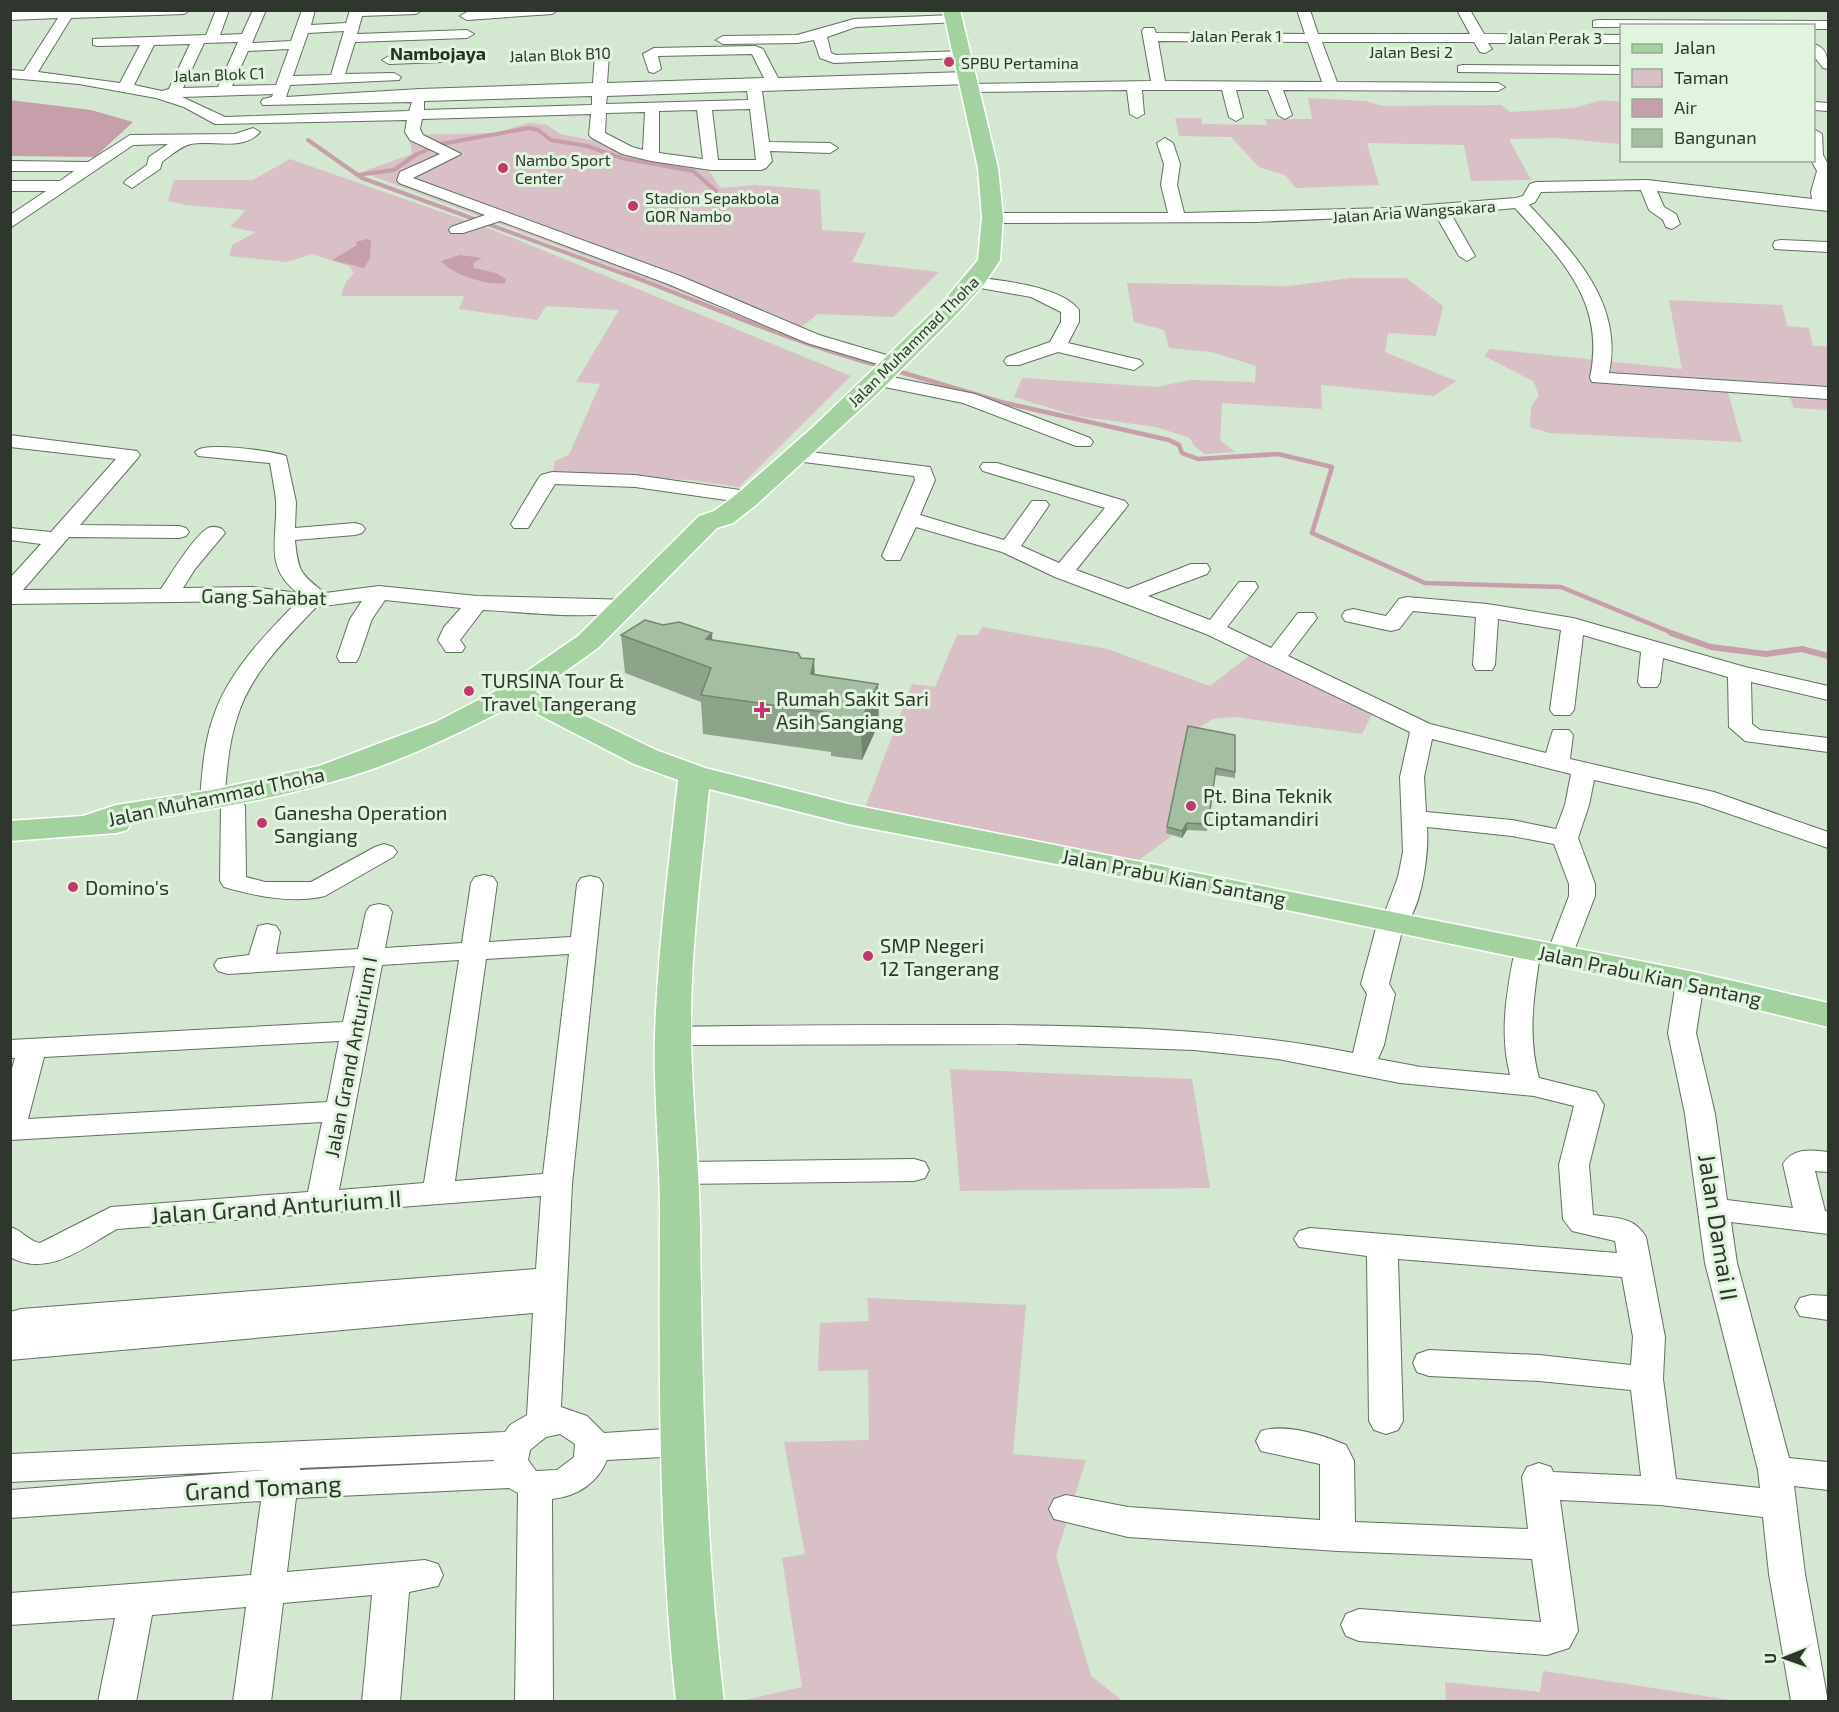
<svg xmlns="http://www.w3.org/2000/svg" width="1839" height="1712" viewBox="0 0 1839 1712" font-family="'Exo 2',sans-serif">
<rect width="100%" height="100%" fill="#d4e7d1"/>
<g fill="#d9bfc6">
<polygon points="1308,98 1365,101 1383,106 1501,105 1510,112 1574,108 1602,100 1621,102 1621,144 1556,138 1509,139 1531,180 1471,181 1464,145 1367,143 1379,185 1296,188 1285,175 1259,167 1231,137 1179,136 1175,118 1201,118 1202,124 1267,125 1265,119 1312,119"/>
<polygon points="528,123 547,125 560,134 615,145 622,154 708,169 720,188 756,185 820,190 822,230 866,233 852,262 939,272 893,317 818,314 792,334 362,172 412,154 409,135 496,133"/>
<polygon points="290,159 493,230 851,376 739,487 690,480 553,474 555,461 569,455 600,384 576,382 619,310 546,306 537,320 459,309 464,296 341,296 346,282 354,273 349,266 312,254 287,262 229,256 232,245 256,232 230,227 246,210 186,205 168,201 174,180 253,180"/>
<polygon points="1351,278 1406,278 1443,306 1436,336 1388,333 1385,352 1456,381 1434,396 1321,385 1322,409 1222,403 1220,440 1235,452 1205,454 1194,446 1190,438 1156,427 1076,416 1014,397 1022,378 1157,387 1190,380 1255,382 1256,366 1212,352 1169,348 1164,330 1134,322 1127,283 1289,286"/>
<polygon points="1669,300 1782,305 1787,326 1809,328 1813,346 1828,346 1828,410 1794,408 1787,390 1726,386 1742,442 1549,433 1530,427 1531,407 1539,395 1533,381 1484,356 1490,349 1682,369"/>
<polygon points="982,627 1107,649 1210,686 1250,655 1374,711 1362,734 1234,717 1213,719 1195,730 1173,835 1139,860 863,813 912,684 935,687 957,635 978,635"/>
<polygon points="950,1069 1192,1079 1210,1188 960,1191"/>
<polygon points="867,1298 1026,1305 1013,1454 1086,1460 1056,1556 1091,1676 1123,1701 736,1702 802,1687 782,1558 805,1554 784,1442 869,1440 868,1370 818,1371 820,1323 869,1321"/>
<polygon points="1543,1671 1737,1701 1446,1701 1445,1682 1540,1692"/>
</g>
<g fill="#c79faa">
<polygon points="10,100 91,110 133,122 95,157 11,156"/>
<polygon points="367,239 371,240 370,258 364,268 332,260 357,245 356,242"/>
<path d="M460,255L482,258L473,263L474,268L496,273L506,279L505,283C487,286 451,274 441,261Z"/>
</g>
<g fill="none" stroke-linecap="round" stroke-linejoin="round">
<g stroke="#c79faa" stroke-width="4">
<polyline points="308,140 362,178 630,276"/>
<polyline points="357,175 394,170 417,154 441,144 529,128 538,130 551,140 587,146 621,158 693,171 716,191"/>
</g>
<g stroke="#c79faa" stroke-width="4.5">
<path d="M626,274C711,306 796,344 884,367"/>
<polyline points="894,370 1001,402 1169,440 1179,445 1182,453 1198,459 1278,454 1332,467 1312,533 1425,583 1561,587 1675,634"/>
</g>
<polyline stroke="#c79faa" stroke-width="6" points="1671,633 1711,647 1766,654 1802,649 1828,656"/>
<defs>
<g id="minor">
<path d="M54,10H190L184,14L71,18L38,72L120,83L140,45L98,46L93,45V39L206,35L216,10H229L220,35L242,34L253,10H266L252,43L291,41L302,10H315L311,25L346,23L350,10H422L416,14L362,16L357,34L467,30L474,34L467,38L355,42L345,74L394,73L401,77L399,80L290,85L286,97L420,89L593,83L595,55L602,51L609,55L607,83L764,78L752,54L658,56L661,69L654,73L649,72L643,54L654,48L755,46L763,49L778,78L966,72L971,73L975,80L968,84L762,91L769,142L830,143L838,148L830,153L770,151L772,161L766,168L761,170H711L651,161L622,154L592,138L589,135L591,114L422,119L420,129L423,135L461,154L413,178L680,276L819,335L900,359L903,363L900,367L894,369L807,343L668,284L500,221L463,233H451L449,230L451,227L485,215L399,183L397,180L400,172L440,154L410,140L405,132L407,120L215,124L184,107L156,98L79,84L10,78V70L24,71L58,18L10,20V12ZM344,31L331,75L293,76L308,33ZM238,42L218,87L183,88L204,43ZM190,44L169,89L162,91L134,85L154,45ZM289,49L276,85L232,86L248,51ZM747,91L748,100L606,104L607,96ZM273,94L272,97L263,99L261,102L263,105L412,102L409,111L225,117L182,97ZM592,96V105L424,110V101ZM750,109L756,160H718L712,110ZM697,110L703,159L659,153V111ZM645,112L643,150L632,147L605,133L606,113Z"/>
<polygon points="488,10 558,10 552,14 467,20 460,16 467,12"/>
<path d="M1297,10H1310L1318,34H1470L1457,10H1470L1484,34L1622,35V43H1488L1492,49L1485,53L1480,52L1474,42H1322L1337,82L1498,83L1505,87L1498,91L1283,90L1292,115L1285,119L1278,115L1268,90H1236L1243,117L1236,121L1229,117L1222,90H1142L1144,114L1137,118L1130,114L1127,90L971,92L964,88L971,84L1151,81L1142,31L1144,28H1154L1156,33L1305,34ZM1158,41L1308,42L1322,82L1165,81Z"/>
<polygon points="953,15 960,19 958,22 856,27 827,37 831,53 836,55 966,51 968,54 961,58 834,63 820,58 814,40 797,43 723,44 716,40 723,36 797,35 854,19"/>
<polygon points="1598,20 1828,21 1828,29 1814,29 1814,26 1593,27 1593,21"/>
<path d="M1814,44C1826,47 1828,58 1828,69L1823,68L1814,56Z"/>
<polygon points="463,54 468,55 468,61 389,64 382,60 389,56"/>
<polygon points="1463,65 1622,66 1622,74 1458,72 1458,66"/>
<polygon points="1814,102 1828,103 1828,111 1814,110"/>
<path d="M253,128L260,132C244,151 213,140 191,144C181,146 170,156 162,162L160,169L132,188L124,183L126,180L147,165L149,157L168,144L133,145L10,228V215L46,191H10V181H60L74,171H10V161L88,162L130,135L235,134Z"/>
<path d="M1814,129L1822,134L1823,155L1828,164V211L1657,191L1664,207L1676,214L1680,224L1672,229L1666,227L1663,220L1649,210L1641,190L1541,192L1535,202L1529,205C1573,252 1624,303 1609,373L1828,387V399L1592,382L1590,378C1606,302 1562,260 1515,208L1451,214L1475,256L1467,261L1459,256L1435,214L1256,222L992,223L984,218L992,213H1168L1161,185L1164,164L1157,143L1165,138L1173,143L1180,164L1177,185L1184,213L1388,208L1516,198L1523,196L1530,184L1536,182L1647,180L1812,199L1811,192L1817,171L1811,160H1814Z"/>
<polygon points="1781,240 1828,242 1828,252 1775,249 1773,245 1775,241"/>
<path d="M975,277C1003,281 1061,286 1079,310V322L1068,343L1140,360L1143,364L1134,370L1058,352L1019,365H1007L1004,361L1007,357L1050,342L1061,322V312L1031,297L969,286L966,282Z"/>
<polygon points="877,374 975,394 1090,438 1093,442 1090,446 1076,446 963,403 870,384 868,380 870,376"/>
<path d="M10,435L137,451L140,455L137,459L80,525L179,526L186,528L189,532L186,536L179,538L69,537L23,590L161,589C171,574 194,536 208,528C213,526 218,527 222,529L225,533L195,569L183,588L253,587L298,593C263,567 278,538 276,501C275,489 272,476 270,463L198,456L195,452C203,441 272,451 286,456L296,502L295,528L355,523L362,525L365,529L362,533L355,535L295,540C298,571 300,574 325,593L379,586L477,596L633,600L636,605L633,610C586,621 531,612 483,610L460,640L465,647L462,652H446L438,640L444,627L461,608L385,600L372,619L359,657L356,662H340L337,657L350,619L362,601L316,607C285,640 250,674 237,718C228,745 227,773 224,800L221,805L212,807L203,805L200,800C202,772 204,744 213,718C227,674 262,638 293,606L253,601L10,604V578L41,544L10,540V528L51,532L116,459L10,447Z"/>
<path d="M795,450L930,467L935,480L920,515L1004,540L1032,501H1046L1049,505L1021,546L1059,563L1105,508L983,471L980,467L983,463H997L1125,501L1128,505L1125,509L1076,570L1128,589L1191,564H1207L1210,569L1207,574L1148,596L1210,620L1239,582H1255L1258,587L1227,627L1271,648L1298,613H1314L1317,618L1288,656L1430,724L1546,753L1553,730H1569L1573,735L1570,759L1714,792L1828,832V848L1698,803L1594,780L1589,805L1578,838L1595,884V896L1572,956L1569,962L1559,965L1549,962L1546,956L1569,896V884L1554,844L1512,836L1427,827C1429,852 1422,910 1403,927L1389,984L1395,994L1384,1045L1378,1059L1421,1067L1510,1075C1499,1033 1507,990 1515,949L1519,943L1528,940L1537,943L1541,949C1534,992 1527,1035 1539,1078L1596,1092L1604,1105L1589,1165L1593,1215C1614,1218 1634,1216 1646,1237L1665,1337L1663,1379L1676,1479L1760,1488L1758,1470L1705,1263L1685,1114L1668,1033L1676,982L1680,976L1690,973L1700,976L1704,982L1696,1033L1715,1114L1727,1200L1793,1208L1783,1164C1793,1147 1812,1150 1828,1152V1172L1815,1171L1825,1211L1828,1212V1234L1731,1222L1737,1263L1789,1458L1828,1462V1490L1794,1486L1805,1574L1828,1702L1791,1701L1769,1574L1763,1517L1660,1505L1560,1500L1578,1631L1569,1648L1547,1655L1359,1641L1346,1636L1341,1625L1346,1614L1359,1609L1541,1622L1532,1559L1338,1551L1128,1537L1054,1519L1049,1509L1054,1499L1066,1495L1128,1507L1320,1520V1464L1261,1451L1256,1441L1261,1431C1286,1423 1323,1435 1346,1445L1354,1461L1355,1522L1528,1529L1522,1477L1527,1467L1539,1463L1551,1467L1553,1472L1641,1476L1631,1390L1539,1381L1429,1376L1417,1372L1413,1363L1417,1354L1429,1350L1539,1355L1631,1365L1633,1337L1622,1277L1398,1259L1403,1421L1398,1430L1386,1434L1374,1430L1369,1421L1367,1256L1299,1247L1294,1239L1299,1231L1310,1228L1617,1253L1615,1241L1572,1231L1563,1219L1559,1165L1574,1106L1534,1096L1400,1083L1278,1059L1194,1050L1023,1044L673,1045L663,1043L659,1036L663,1029L673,1027C779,1025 885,1025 991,1025C1112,1026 1233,1029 1353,1053L1367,994L1361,984L1378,921L1384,915L1398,877L1403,852L1400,777L1410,732L1206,634L1055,577L1002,552L916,527L900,560H886L882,556L915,480L914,476L788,460L785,456ZM1432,739L1571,774L1565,805L1556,829L1512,820L1426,812L1424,777Z"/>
<polygon points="552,472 635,475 747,491 754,493 757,497 754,501 747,503 635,487 555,484 528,528 514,528 511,524 538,479 541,475"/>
<polygon points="1407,597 1487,604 1573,618 1745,667 1828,686 1828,700 1751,682 1752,724 1760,730 1828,738 1828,752 1745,741 1729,727 1728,677 1663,658 1660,682 1657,687 1641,687 1638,682 1641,652 1583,635 1574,710 1570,715 1554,715 1550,710 1561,630 1498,619 1495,665 1492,670 1476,670 1473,665 1476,617 1413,611 1399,629 1391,631 1345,621 1342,616 1345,611 1353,609 1386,616 1399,599"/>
<path d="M233,799L242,801L245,806L246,877L265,882H311L375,847L384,844L393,847L397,852L393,857L325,896C291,904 256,896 224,887L220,881L221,806L224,801Z"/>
<path d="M484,875L493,877L497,883L489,942L571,937L577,884L581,878L590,876L599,878L603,884L572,1184L561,1407L587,1416L604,1433L681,1428L693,1432L698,1442L693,1452L681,1456L607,1460C597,1483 578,1496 552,1499L553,1702H515L518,1493L509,1488L296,1498L287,1572L425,1560L438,1564L443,1575L438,1586L409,1592L400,1702H362L372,1595L283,1603L271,1702H233L246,1607L152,1615L136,1702H98L115,1618L10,1625V1593L251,1575L261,1501L10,1518V1490L266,1470L10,1482V1454L505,1432L510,1425L527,1415L533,1313L10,1360V1312L21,1309L536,1269L541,1196L117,1229C84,1247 49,1278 10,1257V1227C22,1230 28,1241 40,1243L111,1207L308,1192L322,1122L10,1140V1075L15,1058H10V1040L343,1022L355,966L228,974L218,971L214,965L218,959L249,955L258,926L267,924L276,926L280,932L276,954L358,949L366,912L370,906L379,904L388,906L392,912L385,948L462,943L471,883L475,877ZM569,954L543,1174L455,1181L486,959ZM459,960L424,1183L339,1190L382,965ZM339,1041L327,1102L28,1119L44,1057ZM560,1434L575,1444L574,1457L557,1470L536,1471L528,1460L530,1450L546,1437ZM494,1460V1461L300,1470V1468Z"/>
<polygon points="914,1159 925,1162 929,1170 925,1178 914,1181 680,1184 669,1181 665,1173 669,1165 680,1162"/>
<polygon points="1811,1295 1828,1296 1828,1320 1800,1316 1795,1307 1800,1298"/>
</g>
<path id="major" d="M943,10H960L998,168L1003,217L1000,260L985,283L957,314L876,395L756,505L733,523L717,528L598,648L536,692L656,750L705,768L848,804L1690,971L1828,1003V1027L1690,993L1175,887L848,824L709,789C701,871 690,954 691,1036C692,1099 699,1162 700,1225C702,1384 705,1543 724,1702H676C659,1542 659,1384 660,1224C661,1161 653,1097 655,1034C658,949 669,864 678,780L634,764L522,706L519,702C462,732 401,762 338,780C271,800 201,811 132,822L127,830L116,833L10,841V821L83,816L116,805L212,790L319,766L436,722L507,685L578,636L699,516L714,511L737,494L813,427L941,304L978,260L982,217L978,168Z"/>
</defs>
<use href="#minor" stroke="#61715f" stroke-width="2"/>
<use href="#major" stroke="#fff" stroke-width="3"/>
<use href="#minor" fill="#fff" fill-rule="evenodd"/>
<use href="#major" fill="#a3d19f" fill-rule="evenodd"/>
</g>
<g fill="#8da38a">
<polygon points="621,635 712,640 801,658 815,675 879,723 862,760 831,756 831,752 703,734 701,702 625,673"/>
<polygon points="1235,735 1235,778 1215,775 1207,831 1187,830 1182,838 1166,833 1167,827"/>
</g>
<g fill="#738571">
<polygon points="712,633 714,671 706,639"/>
<polygon points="814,659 816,697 811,674"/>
<polygon points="878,684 879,723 862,760 861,720"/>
<polygon points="1187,823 1187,830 1182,838 1182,831"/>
</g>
<g fill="#a4bea1" stroke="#738571" stroke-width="1.5">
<polygon points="645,620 663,625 679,622 712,633 706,639 798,653 801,658 814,659 811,674 878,684 861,720 830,716 831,713 701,695 711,668 621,635"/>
<polygon points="1188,726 1235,735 1235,772 1216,768 1208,824 1187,823 1182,831 1167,827"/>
</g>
<g fill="#c1376f" stroke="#e1f4de" stroke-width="2">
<circle cx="949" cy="62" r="6"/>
<circle cx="503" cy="168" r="6"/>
<circle cx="633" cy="206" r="6"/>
<circle cx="469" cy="691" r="6"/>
<path d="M759 701h6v6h6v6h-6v6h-6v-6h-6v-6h6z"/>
<circle cx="1191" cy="806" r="6"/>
<circle cx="262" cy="823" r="6"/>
<circle cx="73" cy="887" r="6"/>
<circle cx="868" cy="956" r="6"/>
</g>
<g text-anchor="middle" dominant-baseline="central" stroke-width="6" stroke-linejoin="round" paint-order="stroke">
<g font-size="16" fill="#2f362e" stroke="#e1f4de">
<text x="1236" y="35">Jalan Perak 1</text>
<text x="1555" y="37">Jalan Perak 3</text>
<text x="1411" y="51">Jalan Besi 2</text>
<text transform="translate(560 54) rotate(-2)">Jalan Blok B10</text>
<text transform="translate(219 74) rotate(-2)">Jalan Blok C1</text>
<text transform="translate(1414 211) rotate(-4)">Jalan Aria Wangsakara</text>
<text transform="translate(913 341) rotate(-45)">Jalan Muhammad Thoha</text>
</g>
<g font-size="16" fill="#2f362e" stroke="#e1f4de" text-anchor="start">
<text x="961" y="62">SPBU Pertamina</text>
<text x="515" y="159">Nambo Sport<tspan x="515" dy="18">Center</tspan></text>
<text x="645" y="197">Stadion Sepakbola<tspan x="645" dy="18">GOR Nambo</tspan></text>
</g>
<g font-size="18" font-weight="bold" fill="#233222" stroke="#e1f4de">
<text x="438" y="53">Nambojaya</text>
</g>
<g font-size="20" fill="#2f362e" stroke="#e1f4de">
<text transform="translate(264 596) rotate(1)">Gang Sahabat</text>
<text transform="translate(216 796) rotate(-12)">Jalan Muhammad Thoha</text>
<text transform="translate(1174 877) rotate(11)">Jalan Prabu Kian Santang</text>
<text transform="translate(1650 975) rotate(12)">Jalan Prabu Kian Santang</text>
<text transform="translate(350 1057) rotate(-79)">Jalan Grand Anturium I</text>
</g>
<g font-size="20" fill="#2f362e" stroke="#e1f4de" text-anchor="start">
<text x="481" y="680">TURSINA Tour &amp;<tspan x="481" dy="23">Travel Tangerang</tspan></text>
<text x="776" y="698">Rumah Sakit Sari<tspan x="776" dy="23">Asih Sangiang</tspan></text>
<text x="1203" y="795">Pt. Bina Teknik<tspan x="1203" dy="23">Ciptamandiri</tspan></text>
<text x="274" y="812">Ganesha Operation<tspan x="274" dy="23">Sangiang</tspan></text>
<text x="85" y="887">Domino's</text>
<text x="880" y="945">SMP Negeri<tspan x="880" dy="23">12 Tangerang</tspan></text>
</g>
<g font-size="24" fill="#2f362e" stroke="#e1f4de">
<text transform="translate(276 1206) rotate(-4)">Jalan Grand Anturium II</text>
<text transform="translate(1719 1227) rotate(81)">Jalan Damai II</text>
<text transform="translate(263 1487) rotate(-3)">Grand Tomang</text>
</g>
</g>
<rect width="1839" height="1712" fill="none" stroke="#2f362e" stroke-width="24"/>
<rect x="1620" y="24" width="195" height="138" fill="#e1f4de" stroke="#9aa898" stroke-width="1.5"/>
<rect x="1632" y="44" width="30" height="9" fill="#a3d19f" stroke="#9aa898" stroke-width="1.5"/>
<text x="1674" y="54" font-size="18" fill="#2f362e">Jalan</text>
<rect x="1632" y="69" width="30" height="18" fill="#d9bfc6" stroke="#9aa898" stroke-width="1.5"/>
<text x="1674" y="84" font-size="18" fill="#2f362e">Taman</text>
<rect x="1632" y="99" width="30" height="18" fill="#c79faa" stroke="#9aa898" stroke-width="1.5"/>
<text x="1674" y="114" font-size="18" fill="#2f362e">Air</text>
<rect x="1632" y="129" width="30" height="18" fill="#a4bea1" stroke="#9aa898" stroke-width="1.5"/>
<text x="1674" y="144" font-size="18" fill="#2f362e">Bangunan</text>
<g transform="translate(1785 1658) rotate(269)" stroke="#e1f4de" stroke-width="4.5" paint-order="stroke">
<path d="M0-4.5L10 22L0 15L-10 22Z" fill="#2f362e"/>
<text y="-9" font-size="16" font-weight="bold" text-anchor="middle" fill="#2f362e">U</text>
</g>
</svg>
